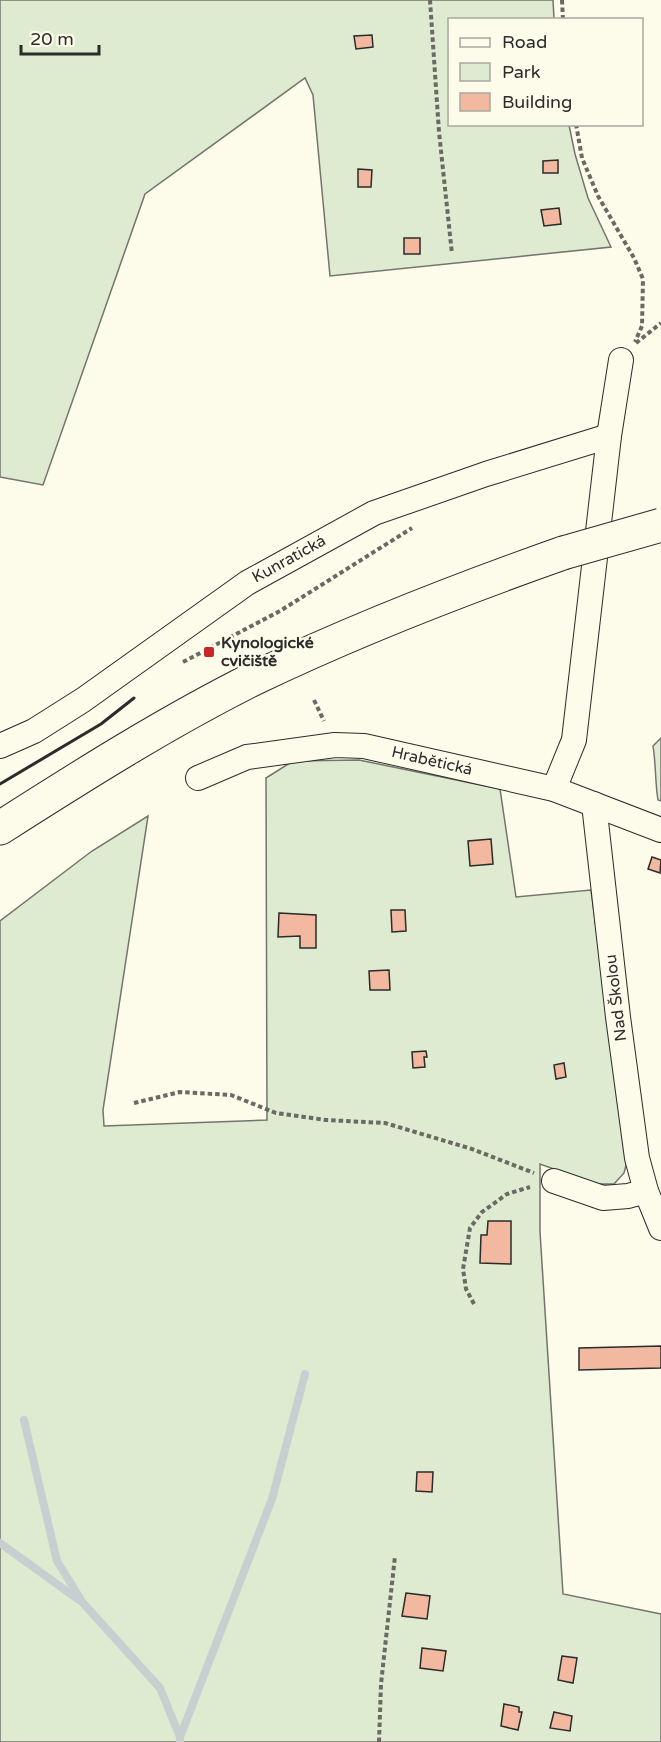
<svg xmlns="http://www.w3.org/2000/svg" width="661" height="1742" viewBox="0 0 661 1742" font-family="'Varela Round',sans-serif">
<rect width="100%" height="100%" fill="#fdfbea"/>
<g fill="#deebd1" stroke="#74746e" stroke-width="1.5">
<polygon points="0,0 553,0 554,19 450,20 450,124 569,125 575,154 588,198 611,247 330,276 313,95 305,78 145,194 43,485 0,477"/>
<path d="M661,738V801L658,800C655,782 656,764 653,746Z"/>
<polygon points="359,760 500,789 516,897 591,890 627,1162 624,1173 614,1184 596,1184 540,1164 540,1232 563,1594 661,1614 661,1742 0,1742 0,921 92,851 148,816 103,1110 104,1126 267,1120 266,778 293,761"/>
</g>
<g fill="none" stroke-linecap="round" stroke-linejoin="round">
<g stroke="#c7d0d0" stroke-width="8">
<polyline points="24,1420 57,1561 83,1603 160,1688 180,1737 180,1742"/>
<polyline points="0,1543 79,1600"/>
<polyline points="180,1737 272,1499 305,1374"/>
</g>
</g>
<g fill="#f2b8a0" stroke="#2b2b2b" stroke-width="1.5">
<polygon points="372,35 373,47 356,49 354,36"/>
<polygon points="558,160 558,173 543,173 543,161"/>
<polygon points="358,169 372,170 371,187 358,187"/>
<polygon points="559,208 561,224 544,226 541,210"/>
<rect x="404" y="238" width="16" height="16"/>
<polygon points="491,839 493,864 470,866 468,841"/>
<polygon points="652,857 661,860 660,873 648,869"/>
<polygon points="391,910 405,910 406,931 392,932"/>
<polygon points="279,913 316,915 316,948 300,948 300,936 278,937"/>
<polygon points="389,970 390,990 370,990 369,971"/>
<polygon points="426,1051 427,1057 424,1057 425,1067 413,1068 412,1052"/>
<polygon points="564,1063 566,1077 556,1079 554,1065"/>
<polygon points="488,1221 511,1221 511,1264 480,1263 481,1235 487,1235"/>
<polygon points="661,1346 661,1368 579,1370 579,1348"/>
<polygon points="417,1472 433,1472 432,1492 416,1491"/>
<polygon points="406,1593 430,1596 427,1619 402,1616"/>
<polygon points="422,1648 446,1651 443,1671 420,1668"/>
<polygon points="562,1656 577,1658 573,1683 558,1680"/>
<polygon points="504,1704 519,1707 519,1712 522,1712 518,1730 501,1726"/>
<polygon points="554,1712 572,1716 570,1731 550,1728"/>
</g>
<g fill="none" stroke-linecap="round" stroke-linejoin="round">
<defs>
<g id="minor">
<polyline points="0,746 34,731 83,700 247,583 374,513 486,474 609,436"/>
<polyline points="198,778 247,757 335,745 364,746 554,789 661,830"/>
<polyline points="554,789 574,740 609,436 621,360"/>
<polyline points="594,804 618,1017 637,1158 646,1191 661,1228"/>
<polyline points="554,1181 603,1198 628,1196 646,1191"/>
</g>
<path id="primary" d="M0,828C83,775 167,722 255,678C355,630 458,590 563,553"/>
</defs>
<use href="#minor" stroke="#2b2b2b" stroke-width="26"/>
<use href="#primary" stroke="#2b2b2b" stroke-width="35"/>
<g stroke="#6a6964" stroke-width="4" stroke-dasharray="4.5 3" stroke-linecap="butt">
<polyline points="430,0 439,132 452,254"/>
<polyline points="562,0 563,20"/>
<polyline points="576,124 582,158 598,196 634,258 643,279 642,326 635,342"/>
<polyline points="636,343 661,323"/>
<polyline points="183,662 280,611 412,528"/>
<polyline points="314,700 324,721"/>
<polyline points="134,1103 180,1092 231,1095 276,1113 326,1120 385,1123 472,1149 534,1173"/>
<polyline points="474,1304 466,1289 463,1269 470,1228 482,1212 507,1194 530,1187"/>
<polyline points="379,1742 381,1684 395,1556"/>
</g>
<use href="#minor" stroke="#fdfbea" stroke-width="24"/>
<use href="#primary" stroke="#fdfbea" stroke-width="33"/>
<defs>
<polyline id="primary-bridge" points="563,553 661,525"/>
</defs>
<use href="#primary-bridge" stroke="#2b2b2b" stroke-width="35" stroke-linecap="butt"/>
<use href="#primary-bridge" stroke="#fdfbea" stroke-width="33"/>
<polyline stroke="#2b2b2b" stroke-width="3" points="0,784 101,724 134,698"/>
</g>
<rect fill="#c62828" stroke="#fdfbea" stroke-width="2" x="203" y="646" width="12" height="12" rx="3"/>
<g text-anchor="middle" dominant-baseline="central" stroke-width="4.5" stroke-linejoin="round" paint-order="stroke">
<g font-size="16" fill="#2b2b2b" stroke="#fdfbea">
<text transform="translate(289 559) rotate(-29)">Kunratická</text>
<text transform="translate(432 761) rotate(13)">Hrabětická</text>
<text transform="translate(616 998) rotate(-97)">Nad Školou</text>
</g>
<g font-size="16" font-weight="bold" fill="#2b2b2b" stroke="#fdfbea" text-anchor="start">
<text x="221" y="643">Kynologické<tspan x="221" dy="18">cvičiště</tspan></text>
</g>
</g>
<rect x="448" y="18" width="195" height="108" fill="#fdfbea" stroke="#a9a89e" stroke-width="1.5"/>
<rect x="460" y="38" width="30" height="9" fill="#fdfbea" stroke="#a9a89e" stroke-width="1.5"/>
<text x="502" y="48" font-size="18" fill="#2b2b2b">Road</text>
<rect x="460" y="63" width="30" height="18" fill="#deebd1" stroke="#a9a89e" stroke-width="1.5"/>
<text x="502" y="78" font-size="18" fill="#2b2b2b">Park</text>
<rect x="460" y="93" width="30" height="18" fill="#f2b8a0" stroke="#a9a89e" stroke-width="1.5"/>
<text x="502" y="108" font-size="18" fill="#2b2b2b">Building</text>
<path d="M21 45v9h78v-9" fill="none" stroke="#2b2b2b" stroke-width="3"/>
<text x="30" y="45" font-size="18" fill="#2b2b2b" stroke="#fdfbea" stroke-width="4.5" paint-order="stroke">20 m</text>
</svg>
